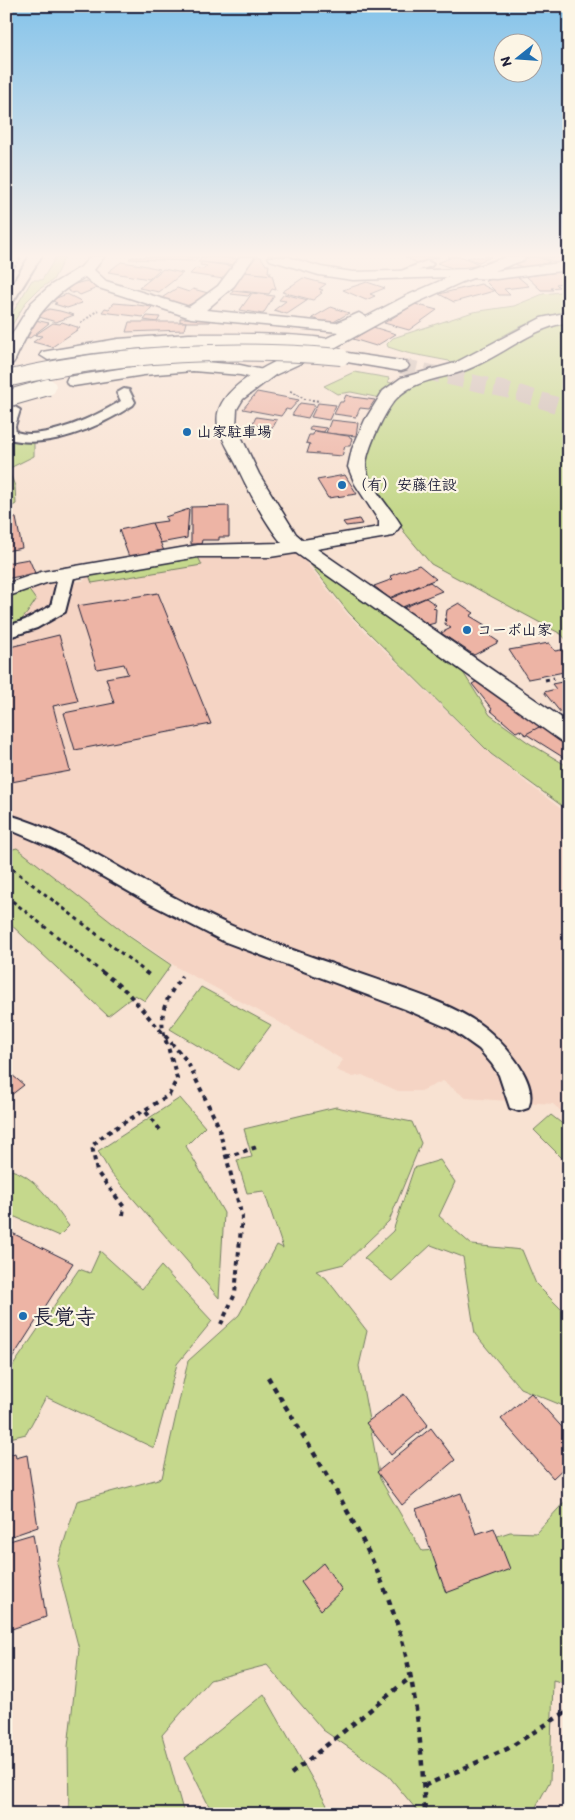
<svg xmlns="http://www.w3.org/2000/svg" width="575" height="1820" viewBox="0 0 575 1820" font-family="Itim,'Klee One',sans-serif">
<rect width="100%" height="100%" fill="#f8e2d2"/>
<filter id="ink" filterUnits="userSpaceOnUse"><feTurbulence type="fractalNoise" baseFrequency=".02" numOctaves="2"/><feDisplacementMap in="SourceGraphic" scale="10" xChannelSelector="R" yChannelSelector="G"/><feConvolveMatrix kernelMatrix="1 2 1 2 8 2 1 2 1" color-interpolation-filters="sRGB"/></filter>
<g filter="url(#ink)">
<polygon fill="#f5d4c4" points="293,553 300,555 347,614 491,755 569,815 569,1118 553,1104 466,1098 443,1081 421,1091 398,1091 362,1075 353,1077 336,1070 343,1060 274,1019 178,968 6,851 6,595 41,584 83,581 89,575 198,557"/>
<g fill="#c5d88c" stroke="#747d64">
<polygon points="56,257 65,257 53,280 38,290 26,302 6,335 6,324 32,280 42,280"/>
<path d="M569,291V314C527,314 489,347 453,365L449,361L407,353L388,347L387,344L393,338L473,312L514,306L543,294Z"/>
<path d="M569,320V643L561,634L431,564L405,533L366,471C367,448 382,411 398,394C412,379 452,374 472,366C505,352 534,329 569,320Z"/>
<polygon points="354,372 389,378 388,382 395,384 380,398 351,392 337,394 324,386"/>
<polygon points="6,437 13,441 34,442 34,456 8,469 15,486 16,504 6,510"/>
<polygon points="198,557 202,565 92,583 89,575"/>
<polygon points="307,560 399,627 459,666 490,715 529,743 569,767 569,811 491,754 349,613"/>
<path d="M28,589L36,600C27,613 22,624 6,628V595Z"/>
<polygon points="17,848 130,937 171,965 145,1001 135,995 108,1016 6,920 6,851"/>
<polygon points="201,987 271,1025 238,1070 170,1029"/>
<polygon points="180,1098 205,1127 186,1146 224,1213 219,1298 110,1172 98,1151"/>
<polygon points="336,1107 412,1122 421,1143 389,1221 344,1264 316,1271 326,1278 367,1331 359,1366 380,1479 422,1551 461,1548 510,1532 536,1533 569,1497 569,1684 553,1680 550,1781 532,1814 420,1814 387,1774 323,1730 267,1665 210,1680 162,1735 184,1814 69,1814 68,1747 79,1649 57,1564 77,1501 162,1478 188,1361 239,1315 277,1245 283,1248 264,1191 247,1193 237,1160 252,1157 244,1129"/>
<polygon points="551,1115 569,1129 569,1200 564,1200 566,1162 534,1130"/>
<polygon points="440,1160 455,1182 439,1216 472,1245 522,1250 536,1284 569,1317 569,1411 566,1407 520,1388 475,1334 463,1257 431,1245 392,1281 364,1258 393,1231 414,1168"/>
<path d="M6,1169C35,1173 52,1204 69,1226L59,1236L6,1213Z"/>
<polygon points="100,1251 142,1289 161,1266 212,1321 177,1364 154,1448 46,1397 26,1434 6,1439 6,1376 79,1269 90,1273"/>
<polygon points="264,1694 332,1814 213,1814 185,1758"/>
</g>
<g fill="#edb4a5" stroke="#22223b">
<polygon points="131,257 198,257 195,261 129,259"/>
<polygon points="201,257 221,257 240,259 236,265 198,262"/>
<polygon points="256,257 261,257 266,265 269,265 268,272 271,272 270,275 244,272"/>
<polygon points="405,257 439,257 417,263"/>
<polygon points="447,257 463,257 481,265 455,269 437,263 450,258"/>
<polygon points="470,257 491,257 479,262 467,258"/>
<polygon points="531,257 538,257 550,262 526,268 511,263"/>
<polygon points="542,257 565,257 564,258 567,260 556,263"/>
<polygon points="121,262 142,265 160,269 149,279 108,272"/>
<polygon points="202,262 237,267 230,280 190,274 196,268 204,269 207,266 200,265"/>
<polygon points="163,269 183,273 159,292 139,288"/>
<polygon points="244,272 272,275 276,290 272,289 269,294 231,290"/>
<polygon points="559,272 569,282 556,284 559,287 551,288 553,290 541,290 526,276"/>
<polygon points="505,276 508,278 517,276 529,286 504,289 510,295 499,295 485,281"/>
<polygon points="303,278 326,284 319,289 323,290 320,292 322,293 313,300 282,292"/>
<polygon points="86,281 97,288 80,295 76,292 72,293 63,287"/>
<polygon points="367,282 385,288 370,294 375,296 366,300 343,290"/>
<polygon points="481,284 494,291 454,302 439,294"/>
<polygon points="177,288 189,292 193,289 212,294 182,308 160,299"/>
<polygon points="233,291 251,293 248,296 231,294"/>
<polygon points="252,293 274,296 263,314 240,310"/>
<polygon points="67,294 79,300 82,303 67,308 54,304 57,303 51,300"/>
<polygon points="284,294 308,300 287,314 274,310 286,301 279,300"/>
<polygon points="114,303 138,305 152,307 143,317 102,312 105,308 109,309"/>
<polygon points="415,304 437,310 409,330 384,323"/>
<polygon points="331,307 349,313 330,324 312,318"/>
<polygon points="49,309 60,311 74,315 56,322 36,316"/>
<polygon points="147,316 160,317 157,322 144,320"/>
<polygon points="180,318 211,318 210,322 180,322"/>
<polygon points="35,320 49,323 30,338 25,337"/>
<polygon points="62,322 80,328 52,347 33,342 42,336 35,335 53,323 60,324"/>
<polygon points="129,322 186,322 184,330 126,332"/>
<polygon points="373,327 396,334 376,346 353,339"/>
<polygon points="257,392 299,400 290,410 286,409 281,416 243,409"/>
<polygon points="346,395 353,397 375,400 369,409 360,408 356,417 334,414 340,402 343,402"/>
<polygon points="300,403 315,405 308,418 292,415"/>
<polygon points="318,403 336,405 329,420 311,417"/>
<polygon points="256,417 277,420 273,427 252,425"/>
<polygon points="331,420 358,423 356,436 326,433"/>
<polygon points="311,426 326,428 324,432 309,430"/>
<polygon points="314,431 348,436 352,438 350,446 345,446 342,456 307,453 310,444 306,443 309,435 313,435"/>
<polygon points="345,475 357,494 328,498 317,480"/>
<polygon points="229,506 229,537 219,537 219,540 202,540 201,544 191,544 191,507"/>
<polygon points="189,509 187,538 160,543 152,523 167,521 165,517"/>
<polygon points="6,516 16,518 22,548 6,551"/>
<polygon points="359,519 362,524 346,526 343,522"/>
<polygon points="152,523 164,551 129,557 119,530"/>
<polygon points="29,559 35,573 6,579 6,563"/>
<polygon points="419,565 436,579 389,598 374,586 393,579 390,576"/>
<polygon points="430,582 442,591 400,608 389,599"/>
<polygon points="158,593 211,724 75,750 64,713 114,703 106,678 128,674 124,664 97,669 77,606"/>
<polygon points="426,598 436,605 433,608 436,609 435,623 424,626 401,609"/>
<polygon points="459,603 474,613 470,616 485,625 482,626 490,632 487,634 499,642 474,655 441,633 451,628 445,624 447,610"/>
<polygon points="59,635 78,701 53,706 70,771 6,783 6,648"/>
<polygon points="549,643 555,651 567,649 569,652 569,671 528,679 509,650"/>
<polygon points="569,676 569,711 561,713 544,692 556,689 552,684 567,681 564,677"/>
<polygon points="479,680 543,725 526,735 520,730 516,732 490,710 492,709 472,684"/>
<polygon points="543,725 569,744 569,761 526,734"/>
<polygon points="6,1070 24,1085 6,1099"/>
<polygon points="6,1230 73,1263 6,1368"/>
<polygon points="531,1393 569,1435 569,1463 553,1478 501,1419"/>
<polygon points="404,1394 428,1425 391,1455 366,1423"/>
<polygon points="431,1428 455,1460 402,1505 377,1472"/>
<polygon points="15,1453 16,1458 27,1455 38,1527 6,1538 6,1456"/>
<polygon points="461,1493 476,1534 494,1528 510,1569 446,1593 416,1509"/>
<polygon points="33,1534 46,1617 6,1631 6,1542"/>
<polygon points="323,1563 342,1590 321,1610 301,1582"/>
</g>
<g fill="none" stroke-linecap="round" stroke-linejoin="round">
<polyline stroke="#cdbcb4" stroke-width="16" stroke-dasharray="16 8" stroke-linecap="butt" points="401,366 515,392 569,409"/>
<defs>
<g id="service">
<polygon points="427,261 433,264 431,266 397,278 391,275"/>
<path d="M124,389L129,390L135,402L133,405C99,427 47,451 6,438V410L8,407L13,406L20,410L15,426L16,432C44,441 97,416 121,401L117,393Z"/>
<polygon points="67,568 75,573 65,612 37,628 6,638 6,627 25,620 51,606 59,573"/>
<path d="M6,814C48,826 84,847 122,869C160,890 199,912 239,929C290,951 343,967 395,986C423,996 453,1006 478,1023C499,1037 541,1081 528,1108L519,1111L510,1108L499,1075L492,1064L479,1049L451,1029L405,1009L223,941L147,902L53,848L6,828Z"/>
</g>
<path id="minor" d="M90,257H104L94,270L106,281L189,307L218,286L240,257H254L234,286L206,310L336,323L359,313L366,317L406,296L449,277L353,280L319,275L270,260L268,257H288L321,267L353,272L470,269L506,257H526L524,260L494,271L569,262V270L496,279L473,278L462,282L416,303L336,347L275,375L243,399L237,409L236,426L259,474L296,534L303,540L379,527V521L355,484L348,467L352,449L365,420L383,391L401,378L455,363L541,318L569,312V322C531,328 502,356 466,370C443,379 415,379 397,398C386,408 366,451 366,466C367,485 392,509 401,525L393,536L317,549L569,723V743L561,741L296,553L270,557H198L46,583L6,597V584L41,572L198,545L282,543C266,525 246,486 236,464C230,452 221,438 218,425C209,379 309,349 339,332L191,318L96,287L85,277C46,298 33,321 15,360L13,363L6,365V344L31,303L51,285L81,267Z"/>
<g id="primary">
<path d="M189,334C209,334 330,332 338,343L330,348C235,342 142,343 48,360L40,355L42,352L118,339Z"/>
<polygon points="341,352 401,361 407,363 409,366 407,369 401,371 335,360 333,357 335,354"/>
<polygon points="193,361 240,365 268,371 270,375 268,379 262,380 240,375 193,371 144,375 74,386 68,385 66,381 68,377 74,376 144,365"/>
</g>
</defs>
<use href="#service" stroke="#22223b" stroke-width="4"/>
<use href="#minor" stroke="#22223b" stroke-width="3"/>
<use href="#primary" stroke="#22223b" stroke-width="3"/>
<g stroke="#22223b" stroke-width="2" stroke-dasharray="2 2" stroke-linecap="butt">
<polyline points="6,280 21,257"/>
<polyline points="81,323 98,310"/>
<polyline points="290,391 305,399 320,401"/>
</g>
<g stroke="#22223b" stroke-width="3" stroke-dasharray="4 4" stroke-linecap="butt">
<polyline points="545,680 554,678"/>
<polyline points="6,864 147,973"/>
<polyline points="6,896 103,973"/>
</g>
<g stroke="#22223b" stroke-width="4" stroke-dasharray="4.5 4.5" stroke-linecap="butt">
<polyline points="102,972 126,991 187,1061 218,1125 242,1217 235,1294 221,1324"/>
<polyline points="145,972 149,975"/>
<polyline points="146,1112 161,1131"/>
<polyline points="226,1157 257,1147"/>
<path d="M123,1215L124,1207L97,1172L92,1146L104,1135L169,1095L177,1079C166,1030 148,1022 182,976"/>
</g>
<g stroke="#22223b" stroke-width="4.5" stroke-dasharray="5.5 5.5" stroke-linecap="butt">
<path d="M268,1377C316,1459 371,1538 399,1630C417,1689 422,1752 425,1814"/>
<polyline points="291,1774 411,1677"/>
<polyline points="424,1786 507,1749 569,1710"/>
</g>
<use href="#service" fill="#fcf5e5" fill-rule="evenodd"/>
<use href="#minor" fill="#fcf5e5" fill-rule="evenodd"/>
<use href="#primary" fill="#fcf5e5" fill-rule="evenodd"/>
<g stroke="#22223b" stroke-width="2">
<polyline points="6,292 28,257"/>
<polyline points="6,315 42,257"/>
</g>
<defs>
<g id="primary-bridge">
<path d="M6,379C117,353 227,347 341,357"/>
<polyline points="6,399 48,387"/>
</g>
</defs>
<use href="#primary-bridge" stroke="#22223b" stroke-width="18" stroke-linecap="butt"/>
<use href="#primary-bridge" stroke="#fcf5e5" stroke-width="16"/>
</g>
</g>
<linearGradient id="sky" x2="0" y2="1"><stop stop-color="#84c3ea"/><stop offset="0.5" stop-color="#fcf2eb"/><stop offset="1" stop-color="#fcf2eb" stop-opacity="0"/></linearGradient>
<rect width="575" height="511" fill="url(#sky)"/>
<g fill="#1f6fb2" stroke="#fcf5e5" stroke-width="2">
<circle cx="187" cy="432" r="5"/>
<circle cx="342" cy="485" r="5"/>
<circle cx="467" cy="630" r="5"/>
<circle cx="23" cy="1316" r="5"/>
</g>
<g text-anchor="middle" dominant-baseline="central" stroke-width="4.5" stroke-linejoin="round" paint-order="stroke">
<g font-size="15" font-weight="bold" fill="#22223b" stroke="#fcf5e5" text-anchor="start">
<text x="197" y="432">山家駐車場</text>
<text x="352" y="485">（有）安藤住設</text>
<text x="477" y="630">コーポ山家</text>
</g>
<g font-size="21" font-weight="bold" fill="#22223b" stroke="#fcf5e5" text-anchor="start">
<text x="33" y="1316">長覚寺</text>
</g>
</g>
<rect width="575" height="1820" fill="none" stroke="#fcf5e5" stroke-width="25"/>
<rect x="12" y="12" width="550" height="1795" fill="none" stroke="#22223b" stroke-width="2" filter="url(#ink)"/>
<g transform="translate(518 58) rotate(253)"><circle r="24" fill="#fcf5e5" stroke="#a5a1a1"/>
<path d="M0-4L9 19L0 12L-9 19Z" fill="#1f6fb2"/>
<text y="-8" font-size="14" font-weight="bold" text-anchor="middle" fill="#22223b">N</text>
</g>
</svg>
